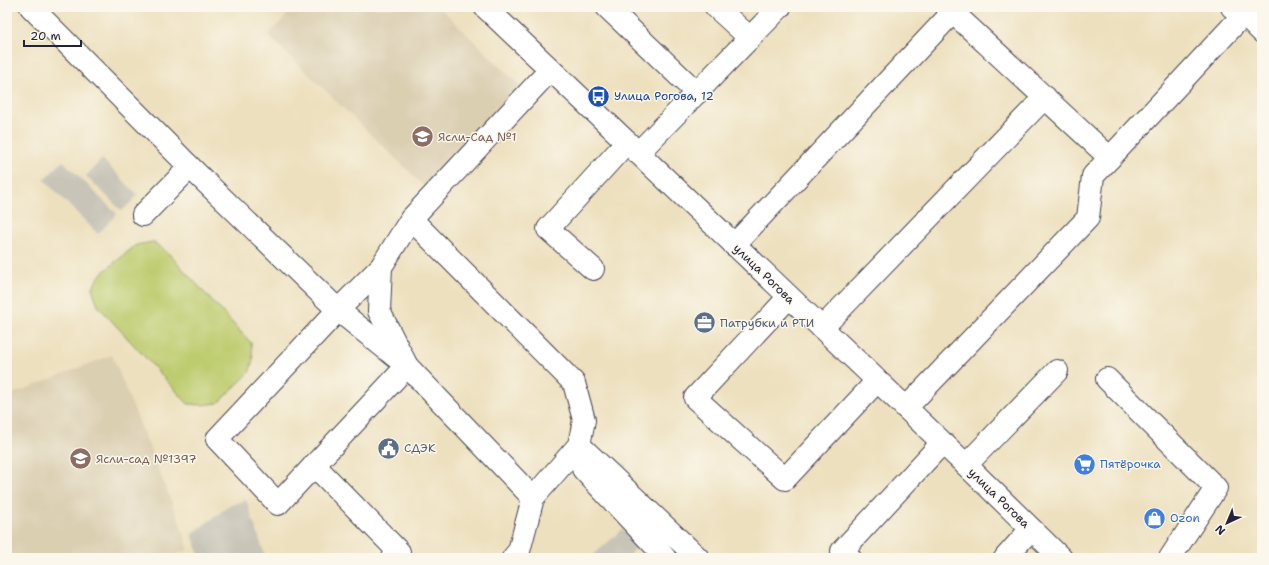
<svg xmlns="http://www.w3.org/2000/svg" width="1269" height="565" viewBox="0 0 1269 565" font-family="'Shantell Sans',sans-serif">
<rect width="100%" height="100%" fill="#fbf7ec"/>
<filter id="ink" filterUnits="userSpaceOnUse"><feTurbulence type="fractalNoise" baseFrequency=".025" numOctaves="2"/><feDisplacementMap in="SourceGraphic" scale="8" xChannelSelector="R" yChannelSelector="G"/><feConvolveMatrix kernelMatrix="1 2 1 2 8 2 1 2 1" color-interpolation-filters="sRGB"/></filter>
<filter id="wash" filterUnits="userSpaceOnUse"><feTurbulence type="fractalNoise" baseFrequency=".012" numOctaves="4" result="noise"/><feDisplacementMap in="SourceGraphic" scale="16" xChannelSelector="R" yChannelSelector="G"/><feGaussianBlur stdDeviation="0.9" result="paint"/><feColorMatrix in="noise" values="0 0 0 0 0 0 0 0 0 0 0 0 0 0 0 0 0 1.4 0 .05"/><feComposite in="paint" operator="in"/></filter>
<g filter="url(#wash)">
<rect width="100%" height="100%" fill="#ede0be"/>
<g fill="#dbcfb2">
<polygon points="295,7 439,7 521,87 425,187 268,35"/>
<polygon points="112,355 180,523 189,550 167,558 7,558 7,396"/>
</g>
<g fill="#c8c4b8">
<polygon points="102,159 138,195 122,211 86,176"/>
<polygon points="63,161 117,214 98,234 44,180"/>
<polygon points="246,500 266,558 191,558 199,555 192,534 229,506"/>
<polygon points="623,529 639,545 630,555 631,558 590,558"/>
</g>
<polygon fill="#bdcc6e" stroke="#707754" points="153,242 167,252 251,343 253,360 249,373 218,403 202,405 188,404 98,306 92,288 101,274 136,245"/>
</g>
<g filter="url(#ink)">
<g fill="none" stroke-linecap="round" stroke-linejoin="round">
<defs>
<g id="minor">
<polyline points="31,7 190,167 338,310 217,439 278,504 407,366 379,311 381,267"/>
<polyline points="485,7 966,465 1061,558"/>
<polyline points="607,7 697,93"/>
<polyline points="716,7 750,38"/>
<polyline points="947,7 1110,158"/>
<polyline points="1232,7 1244,14 1262,32"/>
<polyline points="638,153 780,7"/>
<polyline points="143,215 190,167"/>
<polyline points="411,219 574,383 584,420 579,445 533,498 519,551 513,558"/>
<polyline points="734,245 953,12"/>
<polyline points="593,269 548,229 627,142"/>
<polyline points="789,297 695,398 785,479 877,381"/>
<polyline points="822,328 1045,97"/>
<polyline points="1107,379 1216,488 1170,558"/>
<polyline points="906,408 1088,218 1093,176 1244,14"/>
<polyline points="579,445 698,558"/>
<polyline points="314,465 399,552 393,558"/>
<polyline points="966,465 1057,371"/>
<polyline points="583,469 657,548 665,558"/>
<polyline points="533,498 407,366 338,310 381,267 411,219 550,70"/>
<polyline points="850,558 842,551 942,443"/>
<polyline points="1005,558 1031,529"/>
</g>
</defs>
<use href="#minor" stroke="#403e4f" stroke-width="24"/>
<use href="#minor" stroke="#fff" stroke-width="22"/>
</g>
</g>
<defs>
<symbol id="bus-disc" viewBox="-11 -11 22 22"><circle r="9.5" fill="#1a4fb4" stroke="#fbf7ec"/><path d="M-5-6H5V4H4V6H2V4H-2V6H-4V4H-5ZM-3.5-4V0h7V-4ZM-3.5 1.2v1.5H-2V1.2ZM2 1.2v1.5H3.5V1.2Z" fill="#fff"/></symbol>
<symbol id="school-disc" viewBox="-11 -11 22 22"><circle r="9.5" fill="#8d6e63" stroke="#fbf7ec"/><path d="M0-5L7-2L0 1L-7-2ZM-4 1L0 2.5L4 1V4Q0 6-4 4Z" fill="#fff"/></symbol>
<symbol id="office-disc" viewBox="-11 -11 22 22"><circle r="9.5" fill="#5c6f8a" stroke="#fbf7ec"/><path d="M-6-3h4V-5.5h4V-3h4V5H-6ZM-1-4.5V-3h2v-1.5ZM-6 0V1H6V0Z" fill="#fff"/></symbol>
<symbol id="civic-disc" viewBox="-11 -11 22 22"><circle r="9.5" fill="#5c6f8a" stroke="#fbf7ec"/><path d="M-.6-6.5H3V-4.5H.6V-3L4-1V1h2V6H-6V1h2V-1L-.6-3ZM-1.2 2.5V6h2.4V2.5Z" fill="#fff"/></symbol>
<symbol id="supermarket-disc" viewBox="-11 -11 22 22"><circle r="9.5" fill="#3f7fe0" stroke="#fbf7ec"/><path d="M-6-5.5h2.5l.6 2H6L4.5 2H-2.5L-4.4-4H-6ZM-1.5 3.2a1.3 1.3 0 1 0 .1 0ZM3 3.2a1.3 1.3 0 1 0 .1 0Z" fill="#fff"/></symbol>
<symbol id="shop-disc" viewBox="-11 -11 22 22"><circle r="9.5" fill="#3f7fe0" stroke="#fbf7ec"/><path d="M-5-2.5h2.3a2.7 3.5 0 0 1 5.4 0H5L5.5 6h-11ZM-1.5-2.5h3a1.5 2.3 0 0 0-3 0Z" fill="#fff"/></symbol>
</defs>
<g fill-rule="evenodd">
<use href="#bus-disc" x="586" y="84" width="25" height="25"/>
<use href="#school-disc" x="410" y="124" width="25" height="25"/>
<use href="#office-disc" x="692" y="310" width="25" height="25"/>
<use href="#civic-disc" x="376" y="436" width="25" height="25"/>
<use href="#school-disc" x="68" y="446" width="25" height="25"/>
<use href="#supermarket-disc" x="1072" y="452" width="25" height="25"/>
<use href="#shop-disc" x="1142" y="506" width="25" height="25"/>
</g>
<g text-anchor="middle" dominant-baseline="central" stroke-width="3" stroke-linejoin="round" paint-order="stroke">
<g font-size="12" fill="#164399" stroke="#fbf7ec" text-anchor="start">
<text x="614" y="96">Улица Рогова, 12</text>
</g>
<g font-size="12" fill="#785e54" stroke="#fbf7ec" text-anchor="start">
<text x="438" y="137">Ясли-Сад №1</text>
<text x="96" y="459">Ясли-сад №1397</text>
</g>
<g font-size="12" fill="#22223b" stroke="#fbf7ec">
<text transform="translate(764 274) rotate(44)">улица Рогова</text>
<text transform="translate(999 498) rotate(44)">улица Рогова</text>
</g>
<g font-size="12" fill="#4e5e75" stroke="#fbf7ec" text-anchor="start">
<text x="720" y="323">Патрубки и РТИ</text>
<text x="404" y="448">СДЭК</text>
</g>
<g font-size="12" fill="#366cbe" stroke="#fbf7ec" text-anchor="start">
<text x="1100" y="464">Пятёрочка</text>
<text x="1170" y="518">Ozon</text>
</g>
</g>
<rect width="1269" height="565" fill="none" stroke="#fbf7ec" stroke-width="24"/>
<g transform="translate(1227 523) rotate(224)" stroke="#fbf7ec" stroke-width="3" paint-order="stroke">
<path d="M0-3L7 15L0 10L-7 15Z" fill="#22223b"/>
<text y="-6" font-size="11" font-weight="bold" text-anchor="middle" fill="#22223b">N</text>
</g>
<path d="M24 40v6h57v-6" fill="none" stroke="#22223b" stroke-width="2"/>
<text x="30" y="40" font-size="12" fill="#22223b" stroke="#fbf7ec" stroke-width="3" paint-order="stroke">20 m</text>
</svg>
